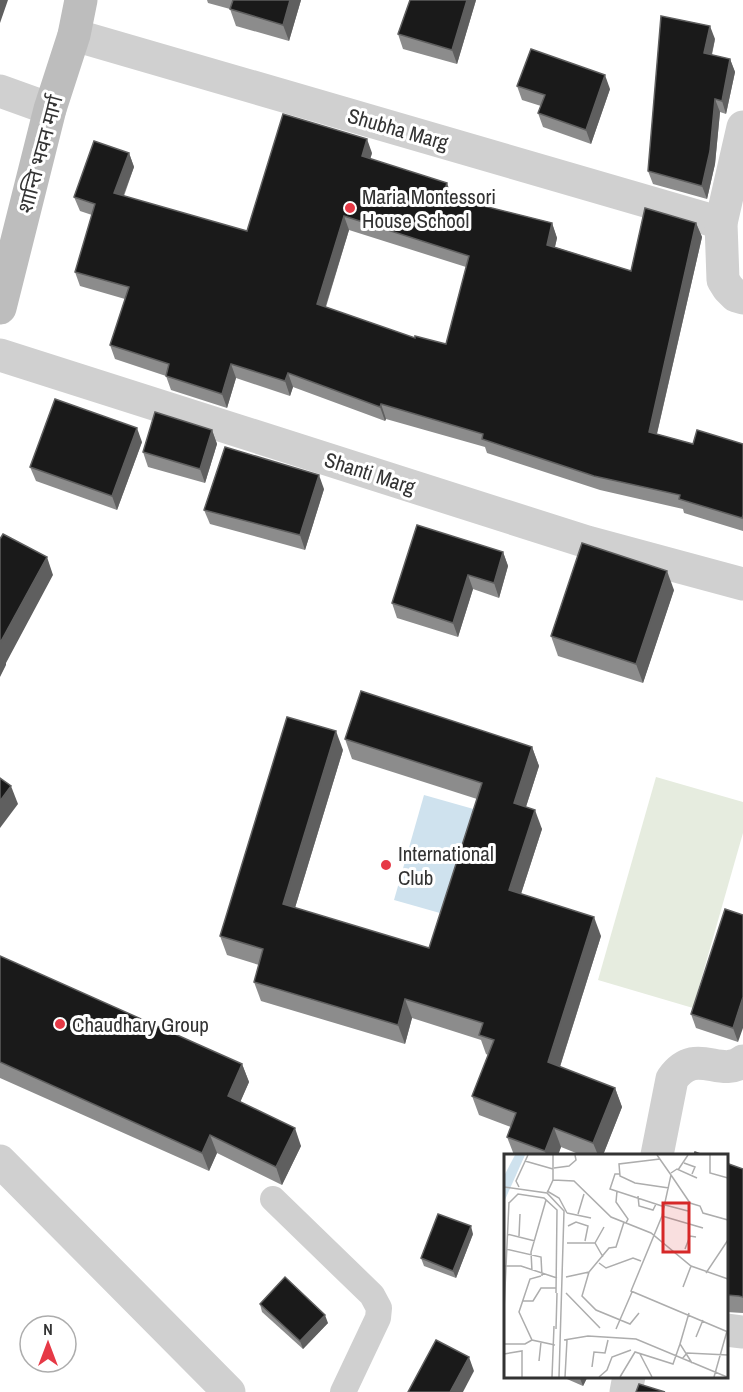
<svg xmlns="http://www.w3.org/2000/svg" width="743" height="1392" viewBox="0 0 743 1392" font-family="'Archivo Narrow','Noto Sans Devanagari',sans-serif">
<rect width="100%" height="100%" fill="#fff"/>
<polygon fill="#e6ecdf" points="656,777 743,802 743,833 693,1008 598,980"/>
<polygon fill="#cfe2ee" points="424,795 477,810 447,915 394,900"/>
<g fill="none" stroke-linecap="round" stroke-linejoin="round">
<polyline stroke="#d0d0d0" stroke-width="26" points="273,1199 372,1295 379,1308 378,1318 343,1392"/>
<g stroke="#d0d0d0" stroke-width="33">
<polyline points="74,35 721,223"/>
<polyline points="0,91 50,109"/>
<polyline points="743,127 721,223 723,280 728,288 736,296 743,298"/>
<polyline points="0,355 587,542 743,584"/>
<path d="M657,1155L672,1079C696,1045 720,1079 743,1061"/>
<polyline points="0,1161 229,1392"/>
<polyline points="726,1330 743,1332"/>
<polyline points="626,1392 629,1376"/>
</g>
<polyline stroke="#bdbdbd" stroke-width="33" points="0,308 50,109 74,35 81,0"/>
</g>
<g fill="#8c8c8c" fill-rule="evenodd">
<polygon points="207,0 301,0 289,41 236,26 230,9 208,3"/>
<polygon points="410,0 476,0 457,64 403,49 398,34"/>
<polygon points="715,39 712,55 730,59 735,72 726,114 720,112 715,164 707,199 653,184 648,171"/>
<polygon points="517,86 610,89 591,144 543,127 538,113 541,106 522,100"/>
<path d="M129,153L134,167L124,196L247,231L372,153L370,159L452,197V198L552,223L557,238L555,247L631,271L696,223L702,237L657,434L693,444H743V531L684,513L683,509L600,490L487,453L485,447L386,419L385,421L293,387L290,396L236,378L227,408L171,390L166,376L115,359L110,345L125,299L80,286L75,272L92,215L80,211L74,197ZM349,230L466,267L446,344L415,338L326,307Z"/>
<polygon points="212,430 217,444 205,483 148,467 143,452"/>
<polygon points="142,442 117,510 36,481 30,467"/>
<polygon points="324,489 305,550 210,524 204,510"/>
<polygon points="503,552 508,566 499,598 473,589 458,637 397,618 392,603"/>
<polygon points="674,590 643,683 558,656 551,636"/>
<polygon points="345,739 532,747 539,766 526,807 542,829 521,894 601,936 560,1067 615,1088 622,1107 603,1155 581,1155 561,1147 558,1155 514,1155 507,1137 511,1127 479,1115 472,1096 488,1055 486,1054 481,1040 412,1018 405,1044 261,1001 254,982 259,965 227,955 220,936 343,750 295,908 429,948 477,799 352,759"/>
<polygon points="725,909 738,1042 696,1028 691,1014"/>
<polygon points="0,956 242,1064 249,1082 240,1102 301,1146 282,1185 217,1153 209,1171 0,1078"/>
<polygon points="726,1163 743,1169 743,1313 726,1312"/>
<polygon points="473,1234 456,1278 424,1266 421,1258"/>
<polygon points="260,1304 328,1323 303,1349 262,1312"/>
<polygon points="560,1376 588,1376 583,1386"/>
</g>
<g fill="#5f5f5f">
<polygon points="0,0 8,0 0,23"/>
<polygon points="290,0 301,0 289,41 283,25"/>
<polygon points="467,0 476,0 457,64 452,50"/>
<polygon points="710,26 715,39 709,66 704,53"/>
<polygon points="730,59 735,72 726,114 722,101"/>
<polygon points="605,75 610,89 591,144 586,130"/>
<polygon points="715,99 720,112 715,164 707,199 702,186"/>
<polygon points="367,139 372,153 367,170 362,156"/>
<polygon points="129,153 134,167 119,207 114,193"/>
<polygon points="447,183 452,197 448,210 443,196"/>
<polygon points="344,216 349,230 322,318 317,304"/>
<polygon points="552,223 557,238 552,259 547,245"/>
<polygon points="696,223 702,237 654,446 649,432"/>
<polygon points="231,364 236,378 227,408 222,394"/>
<polygon points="288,373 293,387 290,396 285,381"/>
<polygon points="381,404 386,419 385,421 380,407"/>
<polygon points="137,428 142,442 117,510 112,496"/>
<polygon points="212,430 217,444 205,483 200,469"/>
<polygon points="319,475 324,489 305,550 300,535"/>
<polygon points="503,552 508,566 499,598 494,583"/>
<polygon points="47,557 53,575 6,663 6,665 0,677 0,643"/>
<polygon points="667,571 674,590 643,683 636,664"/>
<polygon points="468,575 473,589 458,637 453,623"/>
<polygon points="336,731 343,750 290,924 283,904"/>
<polygon points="532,747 539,766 521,822 514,803"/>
<polygon points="11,786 18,804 0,828 0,801"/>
<polygon points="535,810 542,829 516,909 509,890"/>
<polygon points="594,917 601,936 555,1082 548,1062"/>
<polygon points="743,997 743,1028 738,1042 733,1028"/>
<polygon points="405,999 412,1018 405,1044 398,1025"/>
<polygon points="242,1064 249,1082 235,1114 228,1096"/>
<polygon points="615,1088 622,1107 603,1155 598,1155 593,1143"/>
<polygon points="295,1128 301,1146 282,1185 276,1167"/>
<polygon points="554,1128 561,1147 558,1155 546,1155 545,1151"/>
<polygon points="210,1135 217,1153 209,1171 202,1153"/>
<polygon points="471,1226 473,1234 456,1278 453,1271"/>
<polygon points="325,1315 328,1323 303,1349 300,1341"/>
<polygon points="469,1357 474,1371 463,1392 450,1392"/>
<polygon points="579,1376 588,1376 583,1386"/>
</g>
<g fill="#1a1a1a" stroke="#5f5f5f" stroke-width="1.5" fill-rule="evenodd">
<polygon points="233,0 290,0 283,25 230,9"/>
<polygon points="410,0 467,0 452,50 398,34"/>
<polygon points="661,16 710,26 704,53 730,59 722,101 715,99 710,151 702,186 648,171"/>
<polygon points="531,49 605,75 586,130 538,113 545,95 517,86"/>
<path d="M283,114L367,139L362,156L447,183L443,196L552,223L547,245L631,271L645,208L696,223L649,432L693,444L697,430L743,444V515L742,518L679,499L680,495L594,476L482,439L483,434L381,404L380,407L288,373L285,381L231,364L222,394L166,376L169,364L110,345L129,287L75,272L95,204L74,197L94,141L129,153L114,193L247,231ZM344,216L469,256L446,344L415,336V338L317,304Z"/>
<polygon points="55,399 137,428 112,496 30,467"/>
<polygon points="155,412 212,430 200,469 143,452"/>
<polygon points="225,447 319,475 300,535 204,510"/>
<polygon points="417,525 503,552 494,583 468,575 453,623 392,603"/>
<polygon points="3,534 47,557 0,643 0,539"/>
<polygon points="582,543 667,571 636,664 551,636"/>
<polygon points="361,691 532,747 514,803 535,810 509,890 594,917 548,1062 615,1088 593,1143 554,1128 545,1151 507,1137 516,1113 472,1096 494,1040 479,1035 483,1023 405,999 398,1025 254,982 263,949 220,936 287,717 336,731 283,904 429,948 482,783 345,739"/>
<polygon points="0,778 11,786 0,801"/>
<polygon points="725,909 743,915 743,997 733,1028 691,1014"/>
<polygon points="0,956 242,1064 228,1096 295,1128 276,1167 210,1135 202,1153 0,1062"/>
<polygon points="695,1152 703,1155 694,1155"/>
<polygon points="726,1163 743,1169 743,1297 739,1296 726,1295"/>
<polygon points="438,1214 471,1226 453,1271 421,1258"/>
<polygon points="285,1277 325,1315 300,1341 260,1304"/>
<polygon points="436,1340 469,1357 450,1392 408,1392"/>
<polygon points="639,1384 665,1392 636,1392"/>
</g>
<g fill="#e63946" stroke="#fff" stroke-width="2">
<circle cx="350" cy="208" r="6"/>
<circle cx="386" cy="865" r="6"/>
<circle cx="60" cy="1024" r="6"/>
</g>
<g text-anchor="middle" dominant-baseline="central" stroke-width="6" stroke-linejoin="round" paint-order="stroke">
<g font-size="21" fill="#333" stroke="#fff">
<text transform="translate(398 129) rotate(16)">Shubha Marg</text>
<text transform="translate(40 154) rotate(-75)">शान्ति भवन मार्ग</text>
<text transform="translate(370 473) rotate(18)">Shanti Marg</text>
</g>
<g font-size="21" fill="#333" stroke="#fff" text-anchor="start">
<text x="362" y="196">Maria Montessori<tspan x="362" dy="24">House School</tspan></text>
<text x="398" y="853">International<tspan x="398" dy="24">Club</tspan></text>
<text x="72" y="1024">Chaudhary Group</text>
</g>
</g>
<g transform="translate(504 1154)">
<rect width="224" height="224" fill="#fff"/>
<path d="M11,1H21L0,48V22Z" fill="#cfe2ee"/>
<path fill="none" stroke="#adadad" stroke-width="1.5" d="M153,1L167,21L158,62L127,137L224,178M206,1V19L224,24M156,5L115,10L116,22L131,29L165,34M21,7L49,15M180,9L191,13L188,20M50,14L65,12L72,6L71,1M174,16L184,1M167,19L173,15L193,24M116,20H111L106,35L161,53M167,21L186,49L196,52L199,59L224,66M49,26L70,27L107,63L147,79L187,112L224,125M0,33L43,39L60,57L55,223M15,33L12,27L24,1M43,37L55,44L63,59M44,37L49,26V1M113,37L112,48L124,65L122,69M134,42L135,52L149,56L152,50M5,49L14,40L40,44L53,56L52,139M161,51L184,57M63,59L87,64M74,60L80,40M158,62L199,74M64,72L72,68L84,72L81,87M3,80L31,87M15,82L16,60M63,89H91L99,103M91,89L100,73M2,95L37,103L38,122M181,95L186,82L192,83M95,109L102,114L129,104L137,107M1,112H17L53,124M28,117L27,98L42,46M85,118L105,94L112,93L120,68M202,119L224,86M37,122L26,125L15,158L28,186L51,191M62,123L85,118L78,142L92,156L126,170L135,159M179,133L187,112M62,139L96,174M19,147H29L37,134H52M0,156L5,48M185,159L176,190L188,209M52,175L53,139M112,175L128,138M192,183L199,166M60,186L84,182L132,185L223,223M0,190H21L28,186M0,200L18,197V223M136,200L148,223M178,205L183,199L224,201M35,207L37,188M88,213L90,198L101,199L104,186M48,223L50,172M61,223L63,186M95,223L103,216L108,203L127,196M116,223L131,198L169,210L176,190M210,223L223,177"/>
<path fill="#d62828" fill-opacity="0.15" stroke="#d62828" stroke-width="3" d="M159,49H185V98H159Z"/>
<rect width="224" height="224" fill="none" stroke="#333" stroke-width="3"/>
</g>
<g transform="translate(48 1344)"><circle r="28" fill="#ffffff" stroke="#adadad" stroke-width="1.5"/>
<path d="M0-4.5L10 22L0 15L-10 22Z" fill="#e63946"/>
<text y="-9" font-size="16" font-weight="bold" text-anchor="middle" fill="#333333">N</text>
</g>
</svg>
